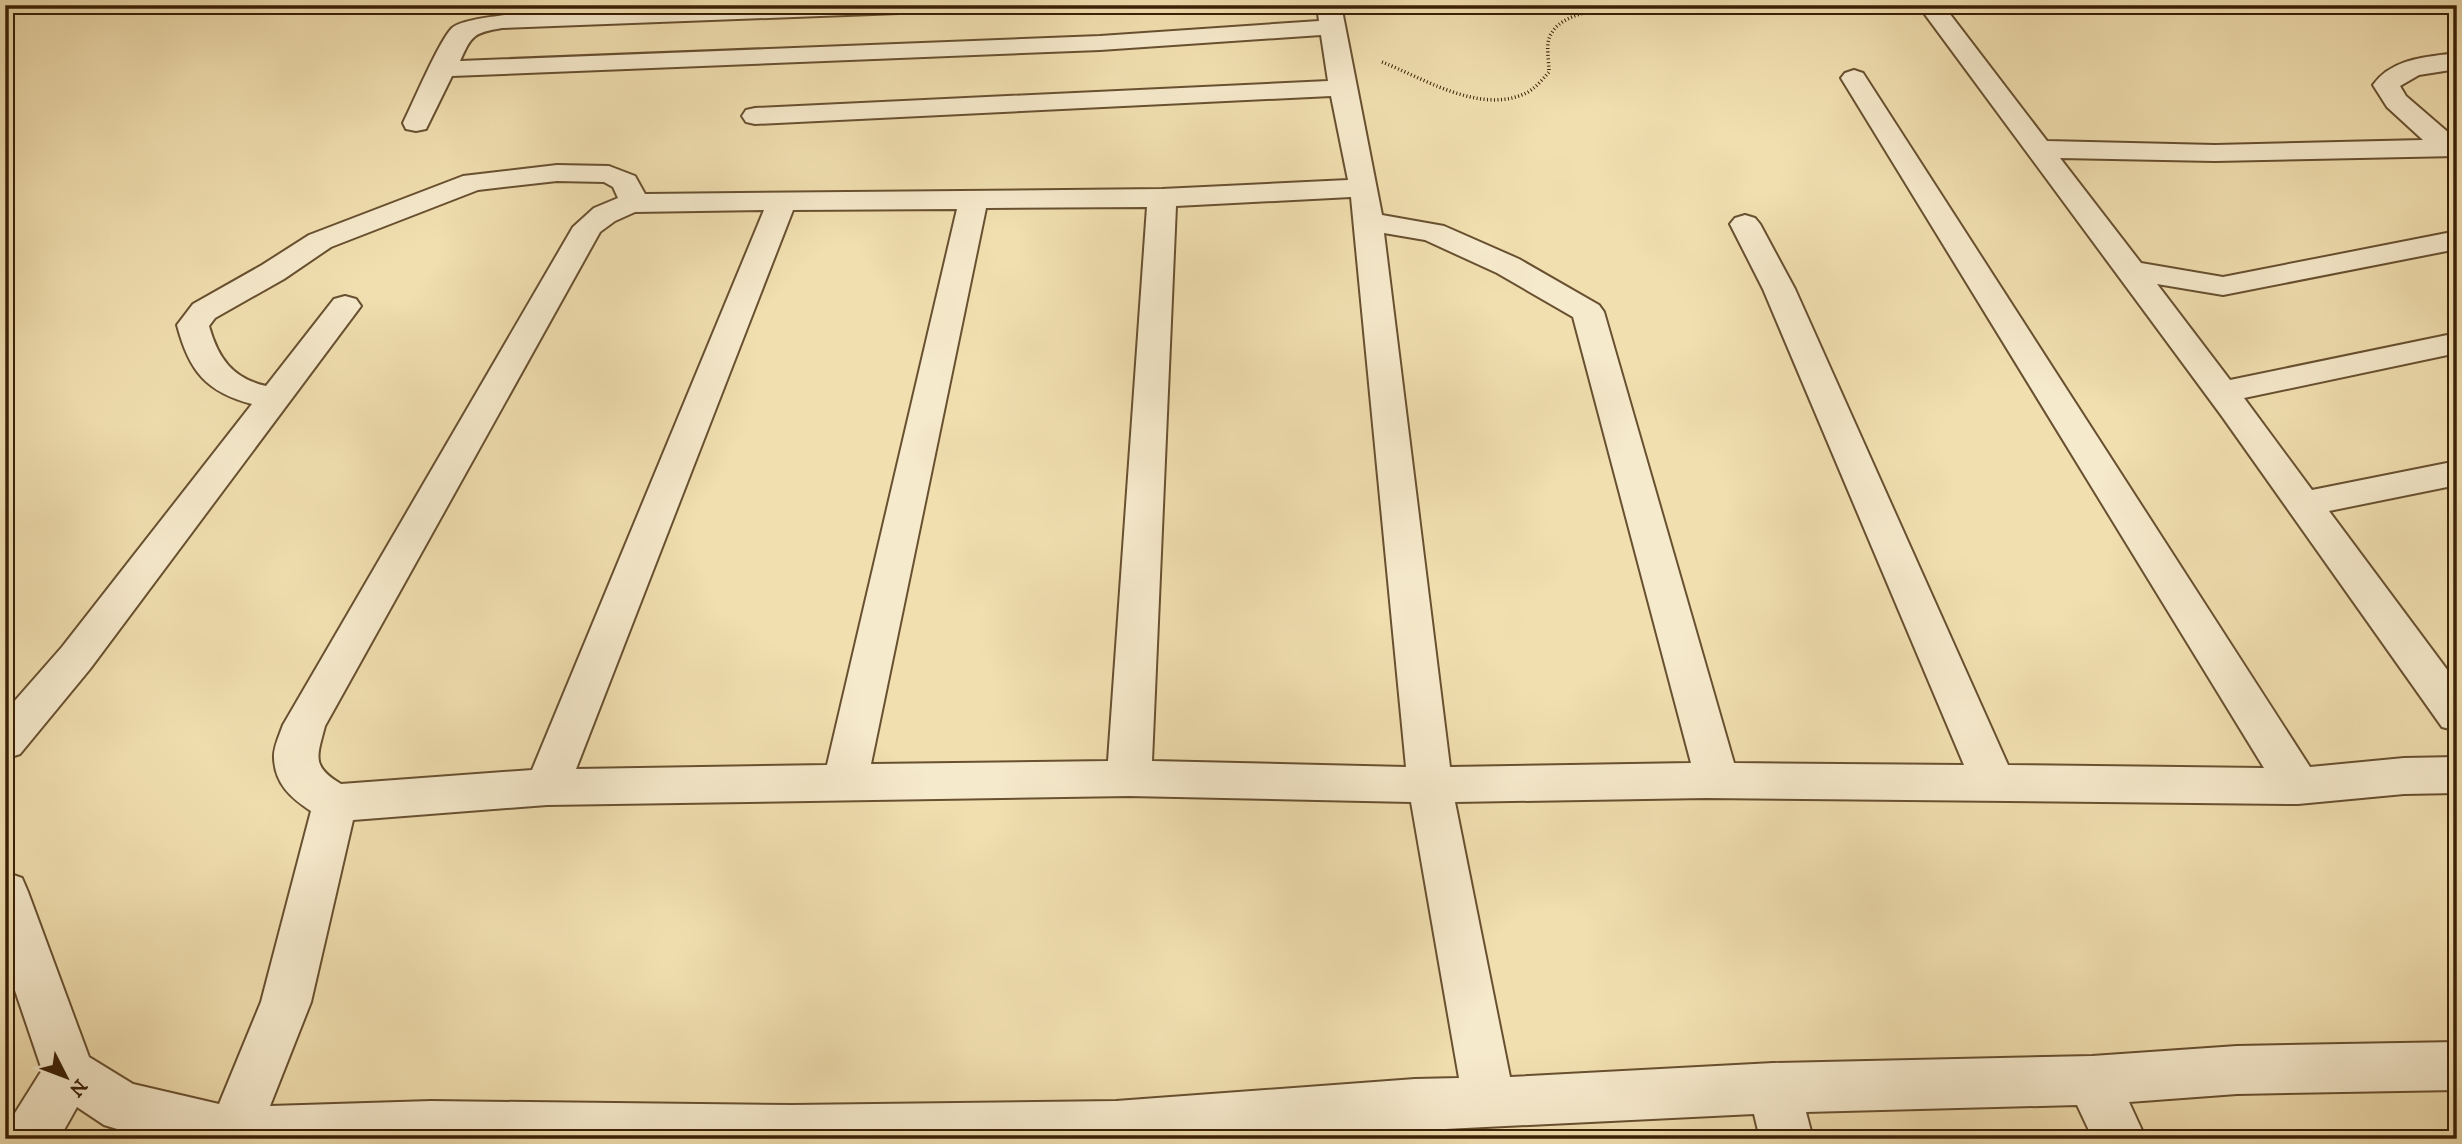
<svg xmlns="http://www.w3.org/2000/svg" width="2462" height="1144" viewBox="0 0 2462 1144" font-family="'IM FELL DW Pica',serif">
<rect width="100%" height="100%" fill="#f1dfb0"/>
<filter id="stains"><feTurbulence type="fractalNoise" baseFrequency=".00286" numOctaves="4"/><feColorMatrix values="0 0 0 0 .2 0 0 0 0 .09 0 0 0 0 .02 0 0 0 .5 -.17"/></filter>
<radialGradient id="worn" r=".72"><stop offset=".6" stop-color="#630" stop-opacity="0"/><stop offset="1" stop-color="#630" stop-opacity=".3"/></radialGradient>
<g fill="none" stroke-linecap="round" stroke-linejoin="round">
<defs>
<g id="minor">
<path d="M727,5H937L933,10L925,12L502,28C473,33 472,35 460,61L1100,36L1319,21L1317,5H1341L1382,215L1444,226L1519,259L1599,305L1604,312L1734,763L1964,765L1763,289L1730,224L1735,218L1745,215L1755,218L1760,224L1795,289L2008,765L2264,768L1841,78L1845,73L1854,70L1863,73L2310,767L2404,758L2457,757V793L2404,794L2298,804L1706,798L1455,802L1510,1077L1773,1063L2092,1056L2237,1046L2457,1042V1090L2237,1094L2129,1102L2146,1139H2093L2077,1105L1806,1112L1813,1139H1760L1754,1114L1445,1129L1446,1139H1393L1392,1131L1291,1139H150L104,1125L77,1107L59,1139H5L10,1121L42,1070L5,961V872L22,878L28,892L89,1057L133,1084L219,1104L261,1002L311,811C291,798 275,784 274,758C273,748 280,734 283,725L573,227L594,208L618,198L613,187L604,182L557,181L478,190L331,247L284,279L215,318L209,326C218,358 232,378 266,386L334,299L345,296L356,299L361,306L90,669L20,754L5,759V712L62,647L252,404C206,392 189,371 177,325L193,304L262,265L309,235L463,176L557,165L609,166L635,176L645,194L1162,189L1348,180L1331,96L755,124L746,122L742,116L746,110L755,108L1328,81L1321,35L1100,50L452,76L426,129L416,131L406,129L403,123C413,103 439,41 452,28C474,7 683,7 727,5ZM1351,197L1406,767L1152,761L1176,206ZM1147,207L1108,761L871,764L986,208ZM957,209L827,765L576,769L793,210ZM764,210L532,770L341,784C311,766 317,757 325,726L600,232L615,221L635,212ZM1384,233L1425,240L1497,273L1573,317L1691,763L1450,767ZM1129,796L1411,802L1459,1078L1415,1079L1116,1101L792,1105L431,1101L270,1106L311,1002L353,820L547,805Z"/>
<path d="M1918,5H1943L2047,141L2215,145L2423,140L2387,107L2373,85C2392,58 2427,57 2457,53V69L2419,75L2400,86L2406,96L2457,140V156L2215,161L2060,158L2141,263L2223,277L2457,231V249L2223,295L2157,284L2230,380L2457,333V353L2244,398L2312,490L2457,461V485L2329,511L2457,683V731L2442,727L2221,415Z"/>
</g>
</defs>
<use href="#minor" stroke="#685030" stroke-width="4"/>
<path stroke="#3a2006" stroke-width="3.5" stroke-dasharray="1 2.5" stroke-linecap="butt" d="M1382,62C1423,78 1479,114 1524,94C1534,90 1542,80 1549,72C1549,63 1547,53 1548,43C1553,12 1601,10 1625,5"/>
<use href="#minor" fill="#f6eacc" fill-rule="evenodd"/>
</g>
<polygon fill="#847151" stroke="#3a2006" stroke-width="2" points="470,5 500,5 470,6"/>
<rect width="2462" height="1144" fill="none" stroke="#f1dfb0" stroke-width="28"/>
<rect x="7" y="7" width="2448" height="1130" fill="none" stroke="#3a2006" stroke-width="3.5"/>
<rect x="14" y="14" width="2434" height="1116" fill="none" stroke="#3a2006" stroke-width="2"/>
<g transform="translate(66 1077) rotate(132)" stroke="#f6eacc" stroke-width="5" paint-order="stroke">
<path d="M0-5L12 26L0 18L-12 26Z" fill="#3a2006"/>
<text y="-10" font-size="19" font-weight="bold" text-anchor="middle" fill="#3a2006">N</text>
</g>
<rect width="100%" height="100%" filter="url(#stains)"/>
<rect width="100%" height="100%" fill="url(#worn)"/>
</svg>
